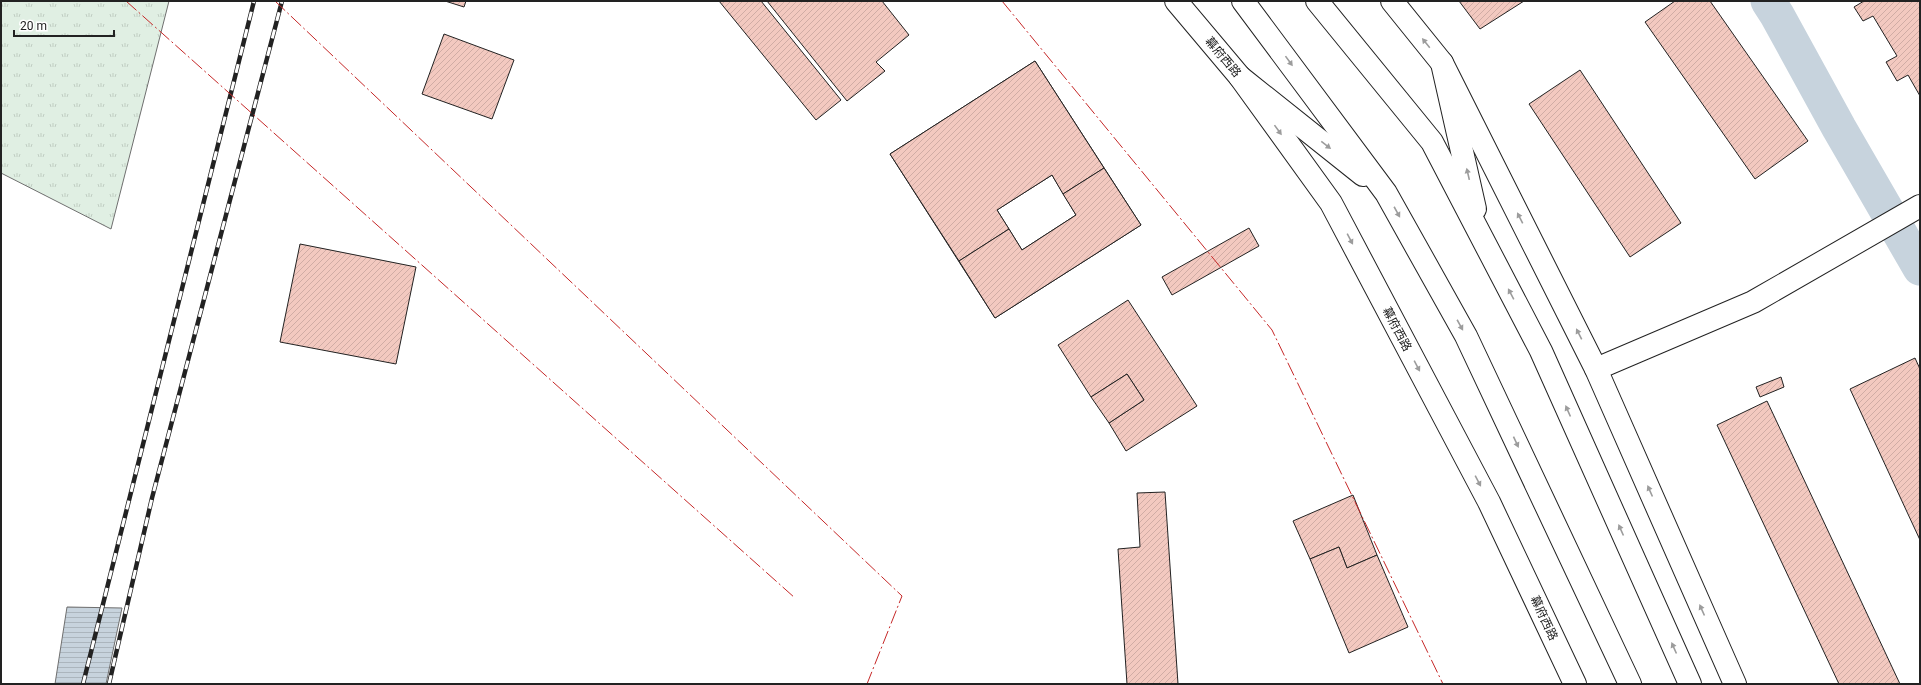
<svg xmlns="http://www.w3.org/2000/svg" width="1921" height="685" viewBox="0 0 1921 685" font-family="Roboto,'Noto Sans SC',sans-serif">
<defs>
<pattern id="grass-tufts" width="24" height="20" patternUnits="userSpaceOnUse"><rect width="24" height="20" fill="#e0efe3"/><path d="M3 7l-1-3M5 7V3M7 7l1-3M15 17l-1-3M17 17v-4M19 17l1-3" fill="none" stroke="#c0cdc2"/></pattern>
<pattern id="water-rules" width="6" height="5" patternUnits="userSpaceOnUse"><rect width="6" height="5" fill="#c7d3dd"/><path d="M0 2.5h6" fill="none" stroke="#abb5bd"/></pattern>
<pattern id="building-hatch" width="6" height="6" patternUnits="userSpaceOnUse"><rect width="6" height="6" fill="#f3c9c0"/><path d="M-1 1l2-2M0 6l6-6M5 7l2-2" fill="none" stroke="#d0aca5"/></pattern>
</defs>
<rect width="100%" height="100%" fill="#fff"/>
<polygon fill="url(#grass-tufts)" stroke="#6f6f6f" points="1,1 169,1 111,229 1,173"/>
<polygon fill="url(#water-rules)" stroke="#6f6f6f" points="67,607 122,608 106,684 55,684"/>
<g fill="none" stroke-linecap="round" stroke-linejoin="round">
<polyline stroke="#c7d3dd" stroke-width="35" points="1768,1 1777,15 1839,128 1920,268"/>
</g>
<g fill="url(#building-hatch)" stroke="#222" fill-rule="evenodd">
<polygon points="445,1 466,1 464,7"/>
<polygon points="719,1 761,1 841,100 816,120"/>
<polygon points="767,1 882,1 909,35 876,62 885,71 847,101"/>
<polygon points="1459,1 1524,1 1480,29"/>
<polygon points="1675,1 1710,1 1808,141 1755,179 1645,22"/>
<polygon points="1864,1 1920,1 1920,96 1908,75 1897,81 1886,62 1897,56 1873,16 1863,21 1854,7"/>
<polygon points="444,34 514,60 492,119 422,94"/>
<path d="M1035,61L1141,225L995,318L890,154ZM1052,175L1076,215L1022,250L997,210Z"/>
<polygon points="1035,61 1104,168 1063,194 1052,175 997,210 1009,229 959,261 890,154"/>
<polygon points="1580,70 1681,223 1630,257 1529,104"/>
<polygon points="1104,168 1141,225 995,318 959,261 1009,229 1022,250 1076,215 1063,194"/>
<polygon points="1249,228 1259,246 1172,295 1162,277"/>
<polygon points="300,244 416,267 396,364 280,342"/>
<polygon points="1128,300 1197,406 1126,451 1109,423 1144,400 1127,374 1091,397 1058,345"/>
<polygon points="1915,358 1920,369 1920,540 1850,389"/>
<polygon points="1127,374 1144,400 1109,423 1091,397"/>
<polygon points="1781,377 1784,387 1760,397 1756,387"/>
<polygon points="1767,401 1900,684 1839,684 1717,425"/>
<polygon points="1165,492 1178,684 1127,684 1118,549 1140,547 1137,493"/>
<polygon points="1353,495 1377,555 1347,568 1339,547 1310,559 1293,521"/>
<polygon points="1339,547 1347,568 1377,555 1408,627 1349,653 1310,559"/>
</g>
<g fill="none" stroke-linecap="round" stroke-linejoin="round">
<defs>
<polyline id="street" points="1596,369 1753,302 1920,206"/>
<g id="secondary">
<polyline points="1176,1 1240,77 1331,203 1489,502 1575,684"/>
<polyline points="1392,1 1442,63 1596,369 1735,684"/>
</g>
<g id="highway">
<polyline points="1243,1 1386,193 1466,336 1630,684"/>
<polyline points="1317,1 1432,142 1541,351 1690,684"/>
<polyline points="1442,63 1475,209"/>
<polyline points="1240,77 1363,175"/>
</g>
</defs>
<use href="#street" stroke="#222" stroke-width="24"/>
<use href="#secondary" stroke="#222" stroke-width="24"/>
<use href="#highway" stroke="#222" stroke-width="24"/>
<use href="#street" stroke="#fff" stroke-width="22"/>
<use href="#secondary" stroke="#fff" stroke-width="22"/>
<use href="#highway" stroke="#fff" stroke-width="22"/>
<defs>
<g id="rail">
<polyline points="83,684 254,1"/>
<polyline points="109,684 152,498 282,1"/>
</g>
</defs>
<use href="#rail" stroke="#222" stroke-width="4.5"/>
<use href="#rail" stroke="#fff" stroke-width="3" stroke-dasharray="9" stroke-linecap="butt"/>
<g stroke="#c62828" stroke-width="1" stroke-dasharray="14 3 2 3" stroke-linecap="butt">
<polyline points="126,1 795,598"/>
<polyline points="275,1 902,596 867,684"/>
<polyline points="1002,1 1272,330 1443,684"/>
</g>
</g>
<defs><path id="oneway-solid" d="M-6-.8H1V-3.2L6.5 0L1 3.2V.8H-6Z"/></defs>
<g fill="#9c9c9c">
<use href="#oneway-solid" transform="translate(1426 43) rotate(-129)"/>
<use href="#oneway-solid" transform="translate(1289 61) rotate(54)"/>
<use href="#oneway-solid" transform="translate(1278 130) rotate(54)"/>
<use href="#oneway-solid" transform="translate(1326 145) rotate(38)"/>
<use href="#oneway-solid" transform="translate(1468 174) rotate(-103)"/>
<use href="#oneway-solid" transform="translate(1397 212) rotate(61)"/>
<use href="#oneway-solid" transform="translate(1520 218) rotate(-117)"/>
<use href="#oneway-solid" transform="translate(1350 239) rotate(62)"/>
<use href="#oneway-solid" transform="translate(1511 294) rotate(-118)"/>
<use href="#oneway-solid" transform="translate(1460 325) rotate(61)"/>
<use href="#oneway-solid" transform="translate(1579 334) rotate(-117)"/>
<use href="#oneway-solid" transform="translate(1417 366) rotate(62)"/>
<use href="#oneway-solid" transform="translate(1568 411) rotate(-114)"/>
<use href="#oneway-solid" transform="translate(1516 442) rotate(65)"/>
<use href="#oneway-solid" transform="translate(1478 481) rotate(62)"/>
<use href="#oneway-solid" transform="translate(1650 491) rotate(-114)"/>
<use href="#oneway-solid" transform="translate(1621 530) rotate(-114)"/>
<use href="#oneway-solid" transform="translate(1702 610) rotate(-114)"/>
<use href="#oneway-solid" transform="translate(1674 648) rotate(-114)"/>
</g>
<g text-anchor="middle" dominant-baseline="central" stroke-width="3" stroke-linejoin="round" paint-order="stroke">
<g font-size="12" fill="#222" stroke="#fff">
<text transform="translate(1223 57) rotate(50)">幕府西路</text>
<text transform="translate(1397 329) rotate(62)">幕府西路</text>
<text transform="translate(1544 618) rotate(65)">幕府西路</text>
</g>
</g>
<rect width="1921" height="685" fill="none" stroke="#222222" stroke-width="4"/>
<path d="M14 30v6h100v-6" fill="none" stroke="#222222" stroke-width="2"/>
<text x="20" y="30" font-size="12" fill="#222222" stroke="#ffffff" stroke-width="3" paint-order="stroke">20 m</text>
</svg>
